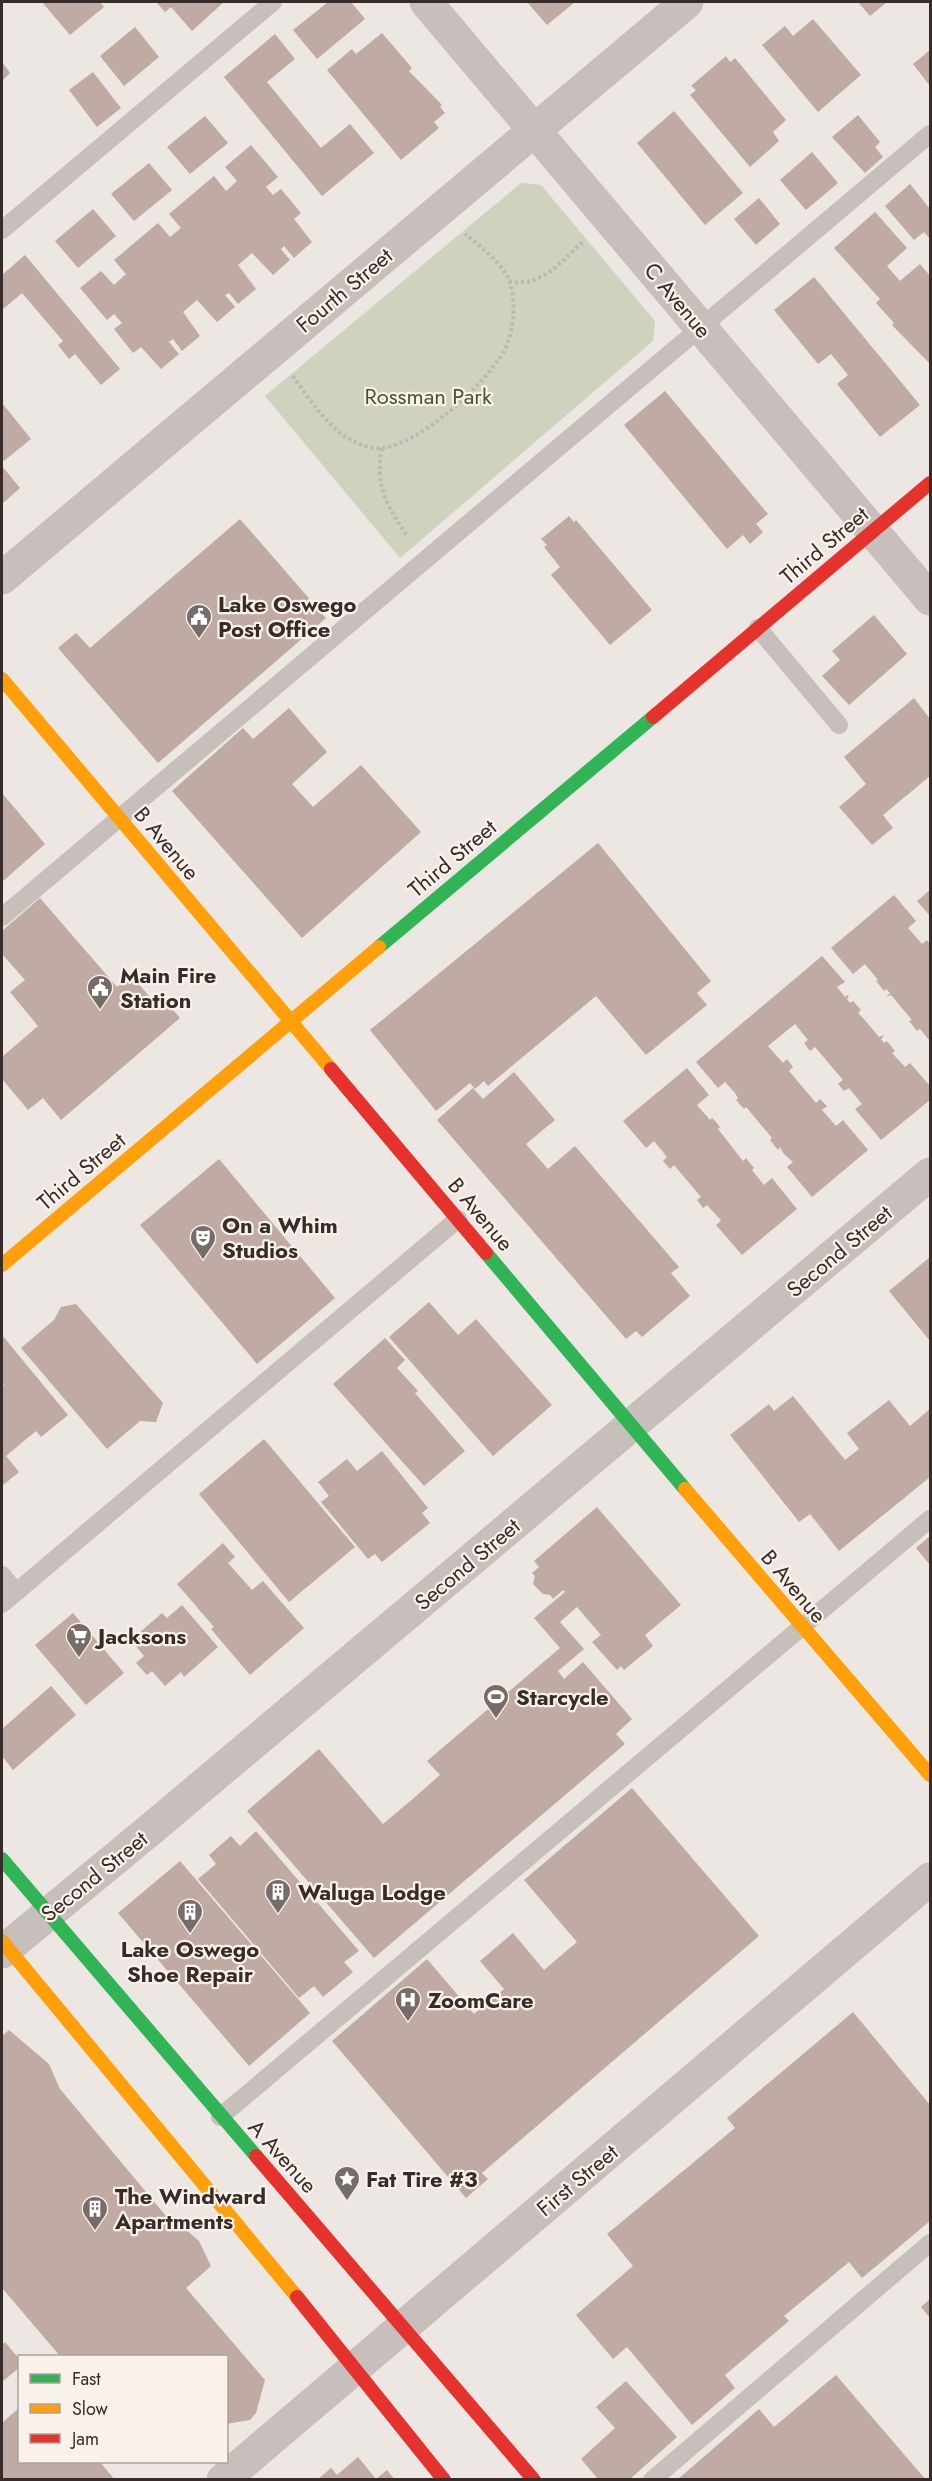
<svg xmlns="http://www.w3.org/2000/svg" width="932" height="2481" viewBox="0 0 932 2481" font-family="Jost,sans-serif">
<rect width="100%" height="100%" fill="#ece7e2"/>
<polygon fill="#cfd2bd" points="521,183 541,185 655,321 653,341 400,558 265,396"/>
<g fill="#bfaaa4">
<polygon points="42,2 100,2 104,7 70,35"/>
<polygon points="156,2 224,2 192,31 171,7 165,12"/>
<polygon points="328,2 351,2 365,19 317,59 293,30"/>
<polygon points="527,2 575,2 547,25"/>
<polygon points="858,2 887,2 870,16"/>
<polygon points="813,19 861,75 818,112 762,45 785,26 793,36"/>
<polygon points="135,27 159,57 124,86 100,56"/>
<polygon points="382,33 412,68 409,71 442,105 440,107 445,113 434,122 439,128 401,160 327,70 352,49 356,54"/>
<polygon points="275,34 295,59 267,82 321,148 350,124 374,153 322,196 224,77"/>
<polygon points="930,50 930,86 913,64"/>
<polygon points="726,56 730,62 735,58 786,120 773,132 779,141 750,167 690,95 696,90 691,86"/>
<polygon points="2,62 10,73 2,81"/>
<polygon points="93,72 121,108 97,127 69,90"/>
<polygon points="674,111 743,193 705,225 637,143"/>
<polygon points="858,115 880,142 875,147 883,157 865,173 832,137"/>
<polygon points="205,116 228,143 190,174 167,147"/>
<polygon points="251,145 278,177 266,187 273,195 281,189 301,213 294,219 312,242 294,258 284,246 281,249 290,260 273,275 252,253 238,265 256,289 238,304 229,293 225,295 235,307 217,322 197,300 183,312 200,336 182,351 173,339 169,342 179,354 161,369 141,347 133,353 114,329 122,323 114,314 107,320 80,288 101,271 114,285 126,274 114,260 158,223 170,237 181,228 169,214 214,176 226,191 237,181 225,167"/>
<polygon points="812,152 838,183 806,210 780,180"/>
<polygon points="149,163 172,190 134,221 111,194"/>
<polygon points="910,184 930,209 930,239 924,232 914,240 885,206"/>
<polygon points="759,198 780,224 756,245 734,219"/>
<polygon points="93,209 116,236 78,268 55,241"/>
<polygon points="875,212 907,248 887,266 900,281 920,264 930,276 930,364 892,325 894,323 876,303 880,299 834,248"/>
<polygon points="25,255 120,369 101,385 75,354 69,359 58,345 63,341 22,293 2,310 2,275"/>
<polygon points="814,277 920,405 880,437 837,384 848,375 831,354 818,364 774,310"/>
<polygon points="665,391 768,514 756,524 763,532 750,544 743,535 727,549 624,425"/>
<polygon points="2,403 31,439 4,461 2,457"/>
<polygon points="2,466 20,488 2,504"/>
<polygon points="569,516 574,522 576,520 652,610 610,645 551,575 560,567 544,547 547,545 541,539"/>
<polygon points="240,519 326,618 158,763 58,648 76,633 90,648"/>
<polygon points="874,615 907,654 849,705 822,676 840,660 832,651"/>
<polygon points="914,698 930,719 930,776 883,815 893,828 872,845 839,807 866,784 844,757"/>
<polygon points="289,708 327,752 292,784 313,807 361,765 421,832 302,938 172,791 243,728 253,739"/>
<polygon points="2,793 45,844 2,882"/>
<polygon points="598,843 711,981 697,993 707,1005 646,1055 596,996 488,1086 484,1081 475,1089 470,1083 436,1111 370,1030"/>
<polygon points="930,890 930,916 917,901"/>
<polygon points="894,895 916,921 908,928 922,944 927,940 930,945 930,1041 920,1029 917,1031 909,1021 912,1020 891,995 886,997 890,993 886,989 884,991 876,981 878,980 865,964 853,974 831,948"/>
<polygon points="40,898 117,987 131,975 155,1003 162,997 180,1018 61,1120 43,1098 28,1110 2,1079 2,1057 38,1026 10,992 25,980 2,954 2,931"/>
<polygon points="822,956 845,982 837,987 845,997 849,994 847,999 850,1003 853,1001 861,1010 858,1013 863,1018 879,1037 884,1035 881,1039 884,1043 887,1041 895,1051 892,1053 905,1067 910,1063 930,1086 930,1100 881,1140 855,1109 862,1104 849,1088 844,1091 838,1084 843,1080 815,1047 810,1051 804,1043 808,1040 795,1024 768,1046 783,1063 787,1059 793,1067 789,1071 816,1103 820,1099 827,1106 822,1110 836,1126 843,1120 868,1150 812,1197 787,1167 793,1162 783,1153 780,1147 778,1150 770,1140 772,1138 746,1107 744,1109 736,1100 738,1098 735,1093 725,1082 718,1088 696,1062"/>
<polygon points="687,1068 709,1095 697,1105 710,1120 712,1118 716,1122 720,1127 718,1129 743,1161 746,1158 754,1168 752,1170 764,1185 772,1178 797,1209 742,1255 716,1225 721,1221 719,1218 707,1205 703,1208 697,1200 701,1197 674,1165 670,1169 663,1161 667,1157 654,1141 646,1148 623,1121"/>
<polygon points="514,1072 555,1120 526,1144 548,1169 575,1146 679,1267 671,1273 690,1296 642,1337 636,1331 626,1339 437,1120 473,1088 483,1099"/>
<polygon points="219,1159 335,1298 257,1364 140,1225"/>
<polygon points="930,1257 930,1341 889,1291"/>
<polygon points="429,1302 458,1335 476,1319 552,1405 493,1456 389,1337"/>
<polygon points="76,1304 163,1403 156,1422 140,1421 107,1449 21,1348 54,1320 61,1307"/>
<polygon points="2,1335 68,1415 41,1437 36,1431 6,1456 19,1472 2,1486 2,1387 4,1385 2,1382"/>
<polygon points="385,1338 405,1360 397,1368 418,1391 415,1393 465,1451 424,1486 333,1384"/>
<polygon points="793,1396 845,1460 859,1449 847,1433 889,1400 910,1426 930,1409 930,1477 839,1551 810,1514 799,1522 730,1435 769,1404 774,1411"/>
<polygon points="264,1439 355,1547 289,1602 199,1494"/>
<polygon points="382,1451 428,1508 422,1513 430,1523 382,1562 375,1554 368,1559 321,1502 329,1496 318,1482 347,1459 357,1471"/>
<polygon points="597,1507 681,1605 645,1635 653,1646 624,1670 621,1666 617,1670 592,1642 601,1635 577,1607 560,1622 584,1649 558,1671 564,1679 583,1662 632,1719 616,1734 625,1744 374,1958 247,1811 319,1749 383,1824 415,1797 440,1775 427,1761 560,1648 534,1618 565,1592 563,1590 553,1599 550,1595 543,1594 533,1584 535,1576 532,1573 539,1567 534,1561"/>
<polygon points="930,1536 930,1565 916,1548"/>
<polygon points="223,1543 235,1557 228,1563 252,1590 263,1581 304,1628 250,1675 211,1629 214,1627 177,1584"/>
<polygon points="182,1605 218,1647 184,1677 181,1672 165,1686 152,1671 147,1675 136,1663 144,1656 131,1640 162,1613 167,1618"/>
<polygon points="73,1613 124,1673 86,1705 35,1645"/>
<polygon points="51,1686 76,1715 13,1770 2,1756 2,1729"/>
<polygon points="632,1788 759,1936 482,2173 488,2179 466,2198 332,2041 427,1959 474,2014 504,1989 480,1961 513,1933 544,1970 577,1942 524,1880"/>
<polygon points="256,1831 359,1951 344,1962 353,1972 323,1997 314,1986 299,1998 198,1879 216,1864 209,1855 231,1836 240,1846"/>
<polygon points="180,1861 310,2013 249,2066 118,1913"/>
<polygon points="853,2012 930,2105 930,2221 862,2278 849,2262 784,2316 789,2321 725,2375 735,2388 692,2425 627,2347 613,2359 576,2315 633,2266 607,2234 735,2128 727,2118"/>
<polygon points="9,2030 49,2064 60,2089 172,2223 175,2220 199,2241 211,2266 186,2288 265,2380 256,2413 250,2420 226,2424 226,2356 60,2356 2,2288 2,2036"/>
<polygon points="930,2299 930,2318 921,2307"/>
<polygon points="5,2342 20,2360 20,2367 2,2382 2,2345"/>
<polygon points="836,2375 926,2480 677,2480 759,2409 774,2427"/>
<polygon points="626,2381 677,2437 629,2480 599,2480 581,2459 615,2428 596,2407"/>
<polygon points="20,2407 20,2462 100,2462 115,2480 2,2480 2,2423"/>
<polygon points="358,2457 376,2479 387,2470 395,2480 317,2480 331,2468 337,2475"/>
</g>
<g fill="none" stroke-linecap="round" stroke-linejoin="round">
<g stroke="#bfb7b3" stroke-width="4" stroke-dasharray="3 3" stroke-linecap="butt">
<path d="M509,281C543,288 560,261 584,241"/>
<path d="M293,376C312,403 334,438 368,447C407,459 486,384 504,351C514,333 517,300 509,280C501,262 480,246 465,234"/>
<path d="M382,448C374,485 388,508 408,537"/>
</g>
<g stroke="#c6bfbb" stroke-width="18">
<polyline points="2,230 273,2"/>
<polyline points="758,628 839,725"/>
<polyline points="2,917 930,134"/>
<polyline points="2,1575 16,1592"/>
<polyline points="2,1604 458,1219"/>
<polyline points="220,2117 930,1519"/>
<polyline points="652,2480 930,2243"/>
</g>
<g stroke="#c6bfbb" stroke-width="33">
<polyline points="426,2 930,599"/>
<polyline points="2,578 687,2"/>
<polyline points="2,1952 151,1829 930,1174"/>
<polyline points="223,2480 930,1879"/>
</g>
<g stroke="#30b455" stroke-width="14">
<polyline points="379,947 653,717"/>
<polyline points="486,1253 685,1489"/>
<polyline points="2,1859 256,2156"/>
</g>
<g stroke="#ff9f0a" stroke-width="14">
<polyline points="2,679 331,1069"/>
<polyline points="2,1265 379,947"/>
<polyline points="685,1489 930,1775"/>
<polyline points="2,1941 297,2297"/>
</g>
<g stroke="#e5322d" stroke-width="14">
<polyline points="653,717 930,483"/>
<polyline points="331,1069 486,1253"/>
<polyline points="256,2156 534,2480"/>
<polyline points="297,2297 444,2480"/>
</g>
</g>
<defs>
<symbol id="civic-pin" viewBox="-11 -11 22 30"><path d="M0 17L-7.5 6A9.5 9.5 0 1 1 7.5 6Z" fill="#766d6a" stroke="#f9f1ea"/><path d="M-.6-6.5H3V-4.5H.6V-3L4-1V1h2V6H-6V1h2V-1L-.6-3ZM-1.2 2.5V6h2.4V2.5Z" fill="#fff"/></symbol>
<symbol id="theatre-pin" viewBox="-11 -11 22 30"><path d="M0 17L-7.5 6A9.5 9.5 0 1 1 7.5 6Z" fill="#766d6a" stroke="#f9f1ea"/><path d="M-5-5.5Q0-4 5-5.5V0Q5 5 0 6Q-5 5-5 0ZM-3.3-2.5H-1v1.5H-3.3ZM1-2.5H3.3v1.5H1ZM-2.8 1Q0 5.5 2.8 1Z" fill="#fff"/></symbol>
<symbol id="supermarket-pin" viewBox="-11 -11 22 30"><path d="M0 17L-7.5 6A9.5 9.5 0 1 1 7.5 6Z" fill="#766d6a" stroke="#f9f1ea"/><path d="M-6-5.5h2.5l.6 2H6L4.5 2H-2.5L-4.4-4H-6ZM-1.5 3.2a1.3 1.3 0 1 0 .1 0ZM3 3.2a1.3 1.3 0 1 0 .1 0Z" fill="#fff"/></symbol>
<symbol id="stadium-pin" viewBox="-11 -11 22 30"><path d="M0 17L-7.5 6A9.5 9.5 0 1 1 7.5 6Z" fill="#766d6a" stroke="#f9f1ea"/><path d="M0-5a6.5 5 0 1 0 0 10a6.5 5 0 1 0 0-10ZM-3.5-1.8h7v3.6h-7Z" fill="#fff"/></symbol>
<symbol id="building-pin" viewBox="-11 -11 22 30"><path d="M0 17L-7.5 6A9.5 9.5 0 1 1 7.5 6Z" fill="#766d6a" stroke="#f9f1ea"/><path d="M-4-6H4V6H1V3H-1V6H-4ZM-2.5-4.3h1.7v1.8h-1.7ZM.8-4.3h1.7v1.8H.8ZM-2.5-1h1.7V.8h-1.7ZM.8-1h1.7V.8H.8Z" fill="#fff"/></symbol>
<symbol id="hospital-pin" viewBox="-11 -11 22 30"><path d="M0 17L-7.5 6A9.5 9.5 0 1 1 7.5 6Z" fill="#766d6a" stroke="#f9f1ea"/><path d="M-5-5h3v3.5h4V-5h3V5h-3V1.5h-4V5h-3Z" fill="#fff"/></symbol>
<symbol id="sight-pin" viewBox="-11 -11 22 30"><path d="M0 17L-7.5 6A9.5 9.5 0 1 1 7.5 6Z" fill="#766d6a" stroke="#f9f1ea"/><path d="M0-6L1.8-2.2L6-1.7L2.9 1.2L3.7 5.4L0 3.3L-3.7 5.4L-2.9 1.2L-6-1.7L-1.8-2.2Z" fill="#fff"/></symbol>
</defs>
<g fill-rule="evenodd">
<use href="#civic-pin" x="184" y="602" width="30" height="40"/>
<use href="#civic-pin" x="85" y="973" width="30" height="40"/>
<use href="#theatre-pin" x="188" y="1223" width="30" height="40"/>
<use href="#supermarket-pin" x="64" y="1621" width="30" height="40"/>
<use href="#stadium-pin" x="481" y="1682" width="30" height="40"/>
<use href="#building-pin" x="263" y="1877" width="30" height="40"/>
<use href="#building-pin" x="175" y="1897" width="30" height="40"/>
<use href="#hospital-pin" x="393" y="1985" width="30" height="40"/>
<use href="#sight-pin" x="332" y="2164" width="30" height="40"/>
<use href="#building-pin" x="80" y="2194" width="30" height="40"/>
</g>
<g text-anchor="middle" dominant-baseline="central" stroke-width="4.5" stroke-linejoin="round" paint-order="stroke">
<g font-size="22" fill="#372c29" stroke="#f9f1ea">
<text transform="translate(344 290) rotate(-40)">Fourth Street</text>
<text transform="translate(678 300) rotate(50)">C Avenue</text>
<text transform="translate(824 545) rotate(-40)">Third Street</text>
<text transform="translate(167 843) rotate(50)">B Avenue</text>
<text transform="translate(452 858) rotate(-40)">Third Street</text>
<text transform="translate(81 1171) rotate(-40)">Third Street</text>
<text transform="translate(481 1214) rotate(50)">B Avenue</text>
<text transform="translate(839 1251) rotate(-40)">Second Street</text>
<text transform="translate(467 1564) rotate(-40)">Second Street</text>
<text transform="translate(794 1586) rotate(50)">B Avenue</text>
<text transform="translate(94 1876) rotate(-39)">Second Street</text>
<text transform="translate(283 2156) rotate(48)">A Avenue</text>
<text transform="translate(577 2180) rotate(-40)">First Street</text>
</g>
<g font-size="22" fill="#49542e" stroke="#f9f1ea">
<text x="428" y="396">Rossman Park</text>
</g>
<g font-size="22" font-weight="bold" fill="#372c29" stroke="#f9f1ea" text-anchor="start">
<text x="218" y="604">Lake Oswego<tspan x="218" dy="25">Post Office</tspan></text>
<text x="120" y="975">Main Fire<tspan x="120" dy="25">Station</tspan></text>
<text x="222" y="1225">On a Whim<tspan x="222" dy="25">Studios</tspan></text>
<text x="98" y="1636">Jacksons</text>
<text x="516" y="1697">Starcycle</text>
<text x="298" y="1892">Waluga Lodge</text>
<text x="190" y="1949" text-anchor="middle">Lake Oswego<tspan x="190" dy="25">Shoe Repair</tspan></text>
<text x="428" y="2000">ZoomCare</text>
<text x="366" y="2179">Fat Tire #3</text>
<text x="115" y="2196">The Windward<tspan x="115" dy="25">Apartments</tspan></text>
</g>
</g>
<rect width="932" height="2481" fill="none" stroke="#372c29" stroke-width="6"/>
<rect x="18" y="2355" width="210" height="108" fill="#f9f1ea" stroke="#aba29d" stroke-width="1.5"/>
<rect x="30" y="2374" width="30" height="9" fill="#30b455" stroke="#aba29d" stroke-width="1.5"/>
<text x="72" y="2385" font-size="18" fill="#372c29">Fast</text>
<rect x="30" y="2404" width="30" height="9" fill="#ff9f0a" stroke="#aba29d" stroke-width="1.5"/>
<text x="72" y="2415" font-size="18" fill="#372c29">Slow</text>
<rect x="30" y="2434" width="30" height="9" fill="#e5322d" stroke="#aba29d" stroke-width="1.5"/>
<text x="72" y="2445" font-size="18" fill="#372c29">Jam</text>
</svg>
